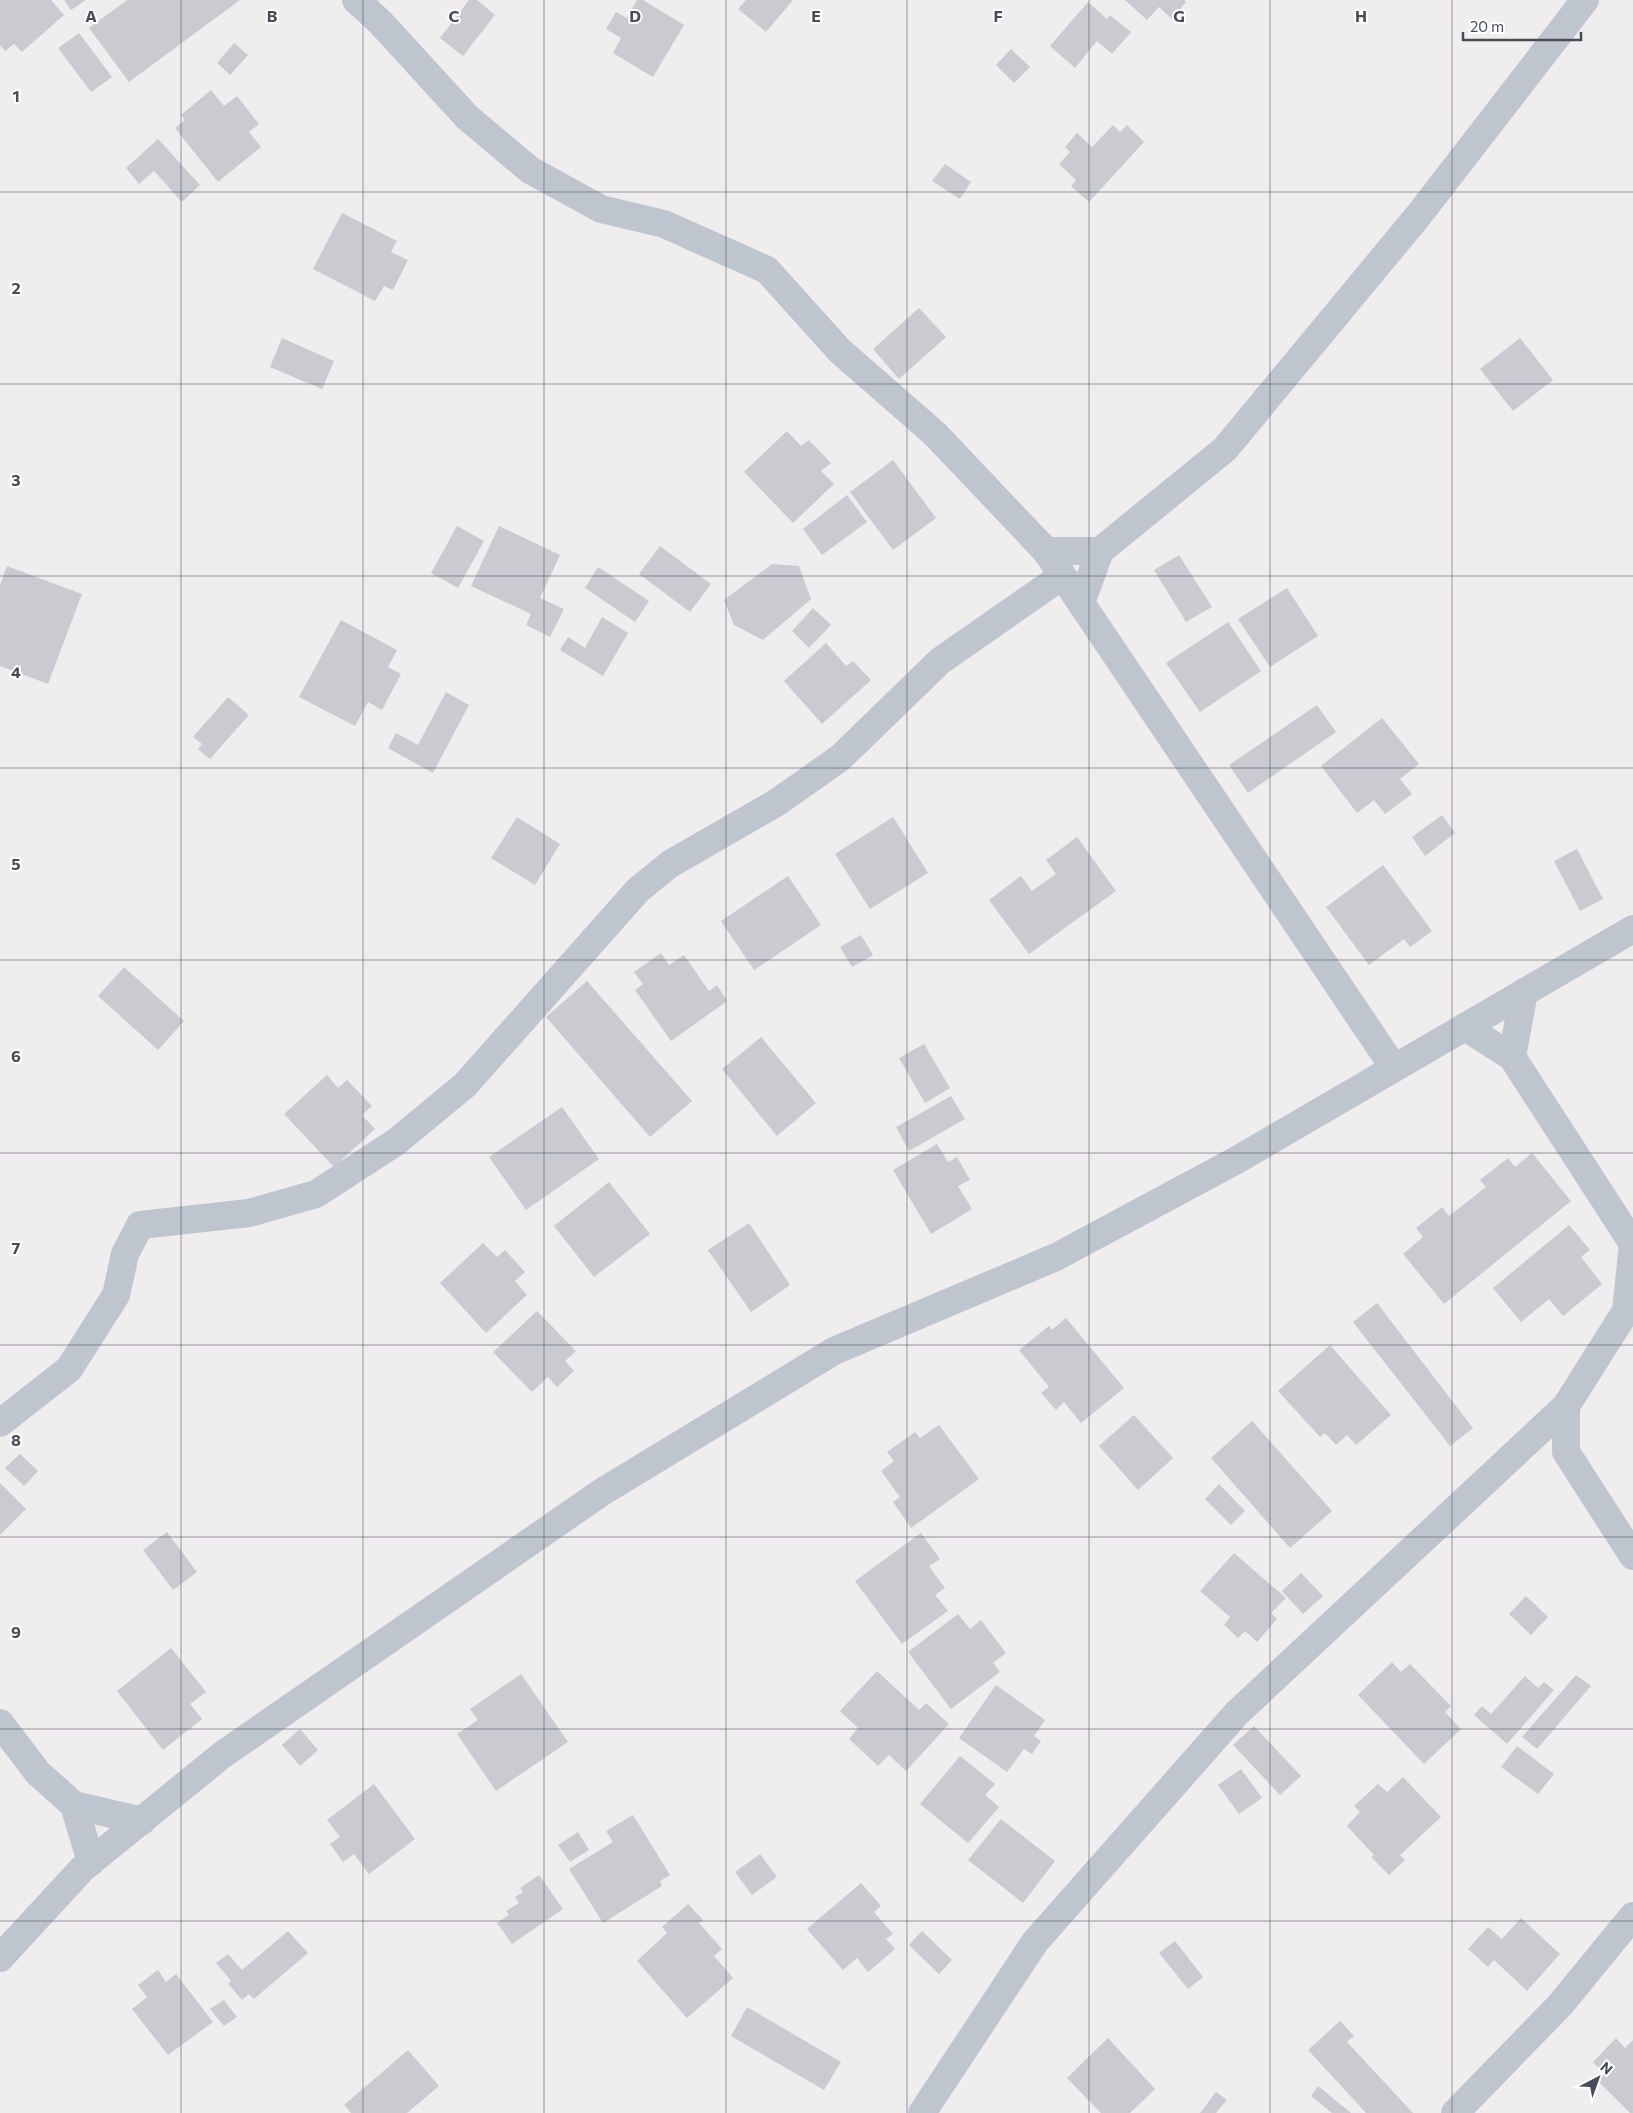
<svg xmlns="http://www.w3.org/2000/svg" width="1633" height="2113" viewBox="0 0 1633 2113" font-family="Commissioner,sans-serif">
<rect width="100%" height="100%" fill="#efeded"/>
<g fill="#cacbd1">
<polygon points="0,0 51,0 64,15 22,52 14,44 5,51 0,45"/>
<polygon points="64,0 86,0 71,10"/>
<polygon points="127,0 240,0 129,82 89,28"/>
<polygon points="469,0 477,0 495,15 463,56 440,38"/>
<polygon points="637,0 643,0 684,25 653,77 613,53 621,38 606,29 616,12 627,18"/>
<polygon points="746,0 793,0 766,32 738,9"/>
<polygon points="1125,0 1184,0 1186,2 1172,19 1159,7 1147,20"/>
<polygon points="1088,2 1107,19 1110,15 1131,32 1112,54 1097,41 1075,68 1050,46"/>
<polygon points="79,33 112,77 91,92 58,48"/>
<polygon points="234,43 248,55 230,75 217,63"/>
<polygon points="1011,49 1030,67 1014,83 996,65"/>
<polygon points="211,90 224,106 237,96 259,124 249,132 261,147 218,182 175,128 185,120 181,115"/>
<polygon points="1113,125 1120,132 1127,125 1144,142 1089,202 1071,186 1076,180 1059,164 1070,152 1065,147 1077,133 1092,147"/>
<polygon points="158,139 200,185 182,202 154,171 139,184 126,168"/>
<polygon points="945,164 971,182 960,199 932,181"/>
<polygon points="342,213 397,241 391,252 408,260 393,290 384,286 375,301 313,269"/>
<polygon points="919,308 946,337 899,379 873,349"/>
<polygon points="282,338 334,361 322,389 270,367"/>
<polygon points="1520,338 1553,380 1513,411 1480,369"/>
<polygon points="787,431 801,446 809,440 831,463 821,471 834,484 793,523 744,472"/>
<polygon points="893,460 936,518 893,550 850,492"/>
<polygon points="847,495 867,522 822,555 803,529"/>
<polygon points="457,526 484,541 458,588 431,573"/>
<polygon points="499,526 560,555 540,598 564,609 550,637 526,625 531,614 471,586"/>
<polygon points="660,546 711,584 690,612 639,574"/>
<polygon points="1179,555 1212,607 1186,622 1154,570"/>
<polygon points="772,564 799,566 811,599 763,640 734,625 724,600"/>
<polygon points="7,566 82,594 48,684 0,666 0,585"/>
<polygon points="598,567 649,601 635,622 585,588"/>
<polygon points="1287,588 1318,636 1270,667 1238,619"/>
<polygon points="813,608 831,625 809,648 792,631"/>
<polygon points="602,617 628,633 603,676 560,650 568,637 585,648"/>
<polygon points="341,620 397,650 388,667 401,674 382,710 368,702 355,726 299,697"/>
<polygon points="1228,622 1261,671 1200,712 1166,663"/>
<polygon points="826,643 846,666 853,661 871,680 822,724 784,681"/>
<polygon points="446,692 469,705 433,773 388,748 396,733 418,745"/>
<polygon points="228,697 249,715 210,759 198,749 202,744 193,737"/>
<polygon points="1317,705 1336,732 1248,793 1229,765"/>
<polygon points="1382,718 1419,764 1400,779 1412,794 1385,814 1374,800 1357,813 1321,766"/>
<polygon points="1442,815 1455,833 1425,856 1412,837"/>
<polygon points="517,817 560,844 535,885 491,858"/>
<polygon points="893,817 928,873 870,909 835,854"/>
<polygon points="1077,837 1116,891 1029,954 989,900 1021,876 1032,891 1056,874 1046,860"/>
<polygon points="1577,849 1603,899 1580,911 1554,861"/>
<polygon points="1383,865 1432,931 1410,947 1404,939 1369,965 1326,907"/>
<polygon points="788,876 821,925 754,970 721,921"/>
<polygon points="861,935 873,955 852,967 840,947"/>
<polygon points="661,953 669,965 684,955 709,991 717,985 727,1001 671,1041 635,990 643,984 634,972"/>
<polygon points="124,967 184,1021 158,1050 98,996"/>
<polygon points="587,981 692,1101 650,1137 546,1017"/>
<polygon points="761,1037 816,1103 777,1136 722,1069"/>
<polygon points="924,1044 950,1088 925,1103 899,1058"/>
<polygon points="327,1075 338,1088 347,1080 372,1106 362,1115 375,1129 334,1167 284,1114"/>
<polygon points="951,1096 965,1119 909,1151 896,1127"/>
<polygon points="562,1107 599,1159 526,1210 489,1157"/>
<polygon points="937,1144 948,1162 957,1157 970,1180 958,1186 972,1209 931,1234 893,1170"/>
<polygon points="1532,1153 1571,1201 1444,1304 1403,1254 1423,1237 1416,1228 1442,1207 1449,1216 1486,1187 1480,1180 1508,1158 1515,1167"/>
<polygon points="609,1182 650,1234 594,1277 554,1226"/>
<polygon points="749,1223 790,1285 751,1312 708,1250"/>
<polygon points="1569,1225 1590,1250 1581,1257 1602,1284 1563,1316 1549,1299 1521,1322 1493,1288"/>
<polygon points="483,1243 497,1257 505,1250 525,1272 515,1281 527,1295 486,1333 440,1283"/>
<polygon points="1377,1303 1473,1428 1450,1446 1353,1322"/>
<polygon points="537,1311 576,1351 565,1361 574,1371 557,1387 548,1377 532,1392 493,1352"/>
<polygon points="1066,1318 1124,1388 1081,1423 1064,1402 1056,1410 1041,1393 1049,1387 1019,1350 1049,1326 1052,1330"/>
<polygon points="1330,1345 1391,1415 1356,1445 1347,1435 1336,1445 1325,1433 1320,1437 1278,1391"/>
<polygon points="1134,1415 1173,1458 1138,1490 1099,1446"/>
<polygon points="1252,1421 1332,1511 1290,1548 1211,1458"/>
<polygon points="939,1425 979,1479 911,1528 893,1502 900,1497 881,1471 894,1461 887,1452 915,1432 920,1438"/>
<polygon points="20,1454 38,1471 24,1486 5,1468"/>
<polygon points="0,1483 26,1509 0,1535"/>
<polygon points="1219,1484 1245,1511 1231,1525 1205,1499"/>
<polygon points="167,1532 197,1572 173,1590 143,1550"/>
<polygon points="921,1533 940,1559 929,1566 945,1588 935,1595 948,1611 902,1644 855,1581"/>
<polygon points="1234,1553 1286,1598 1271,1613 1277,1619 1257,1642 1245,1631 1238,1638 1224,1625 1230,1617 1200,1591"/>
<polygon points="1301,1573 1323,1596 1303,1614 1282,1591"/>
<polygon points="1526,1596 1548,1617 1531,1635 1509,1614"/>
<polygon points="958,1614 970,1629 981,1620 1006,1653 993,1663 1000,1672 951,1709 908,1652"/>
<polygon points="171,1648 206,1692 190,1704 202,1719 163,1750 117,1691"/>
<polygon points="1392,1662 1401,1672 1410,1664 1451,1706 1445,1712 1461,1729 1424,1764 1358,1695"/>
<polygon points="877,1671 919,1710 926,1703 949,1724 906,1771 889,1755 878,1766 849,1739 858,1728 840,1711"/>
<polygon points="521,1674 568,1742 496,1791 457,1734 478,1720 470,1709"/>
<polygon points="1576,1675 1591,1686 1537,1749 1522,1737"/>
<polygon points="1525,1676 1538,1688 1544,1682 1554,1690 1507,1744 1474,1715 1482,1706 1491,1714"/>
<polygon points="996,1685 1045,1720 1034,1736 1041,1741 1032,1754 1024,1749 1007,1772 959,1738"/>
<polygon points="1254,1726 1301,1776 1280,1795 1233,1745"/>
<polygon points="300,1729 318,1750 300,1766 282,1745"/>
<polygon points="1517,1746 1554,1774 1538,1794 1501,1767"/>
<polygon points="960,1756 995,1784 985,1795 999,1807 968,1843 920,1804"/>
<polygon points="1241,1769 1262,1798 1239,1814 1218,1785"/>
<polygon points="1403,1777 1441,1817 1400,1855 1405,1860 1389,1875 1371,1857 1374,1855 1347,1826 1360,1812 1354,1806 1378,1784 1387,1792"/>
<polygon points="374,1784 415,1839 369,1874 354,1854 343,1862 330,1844 340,1837 327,1820"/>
<polygon points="633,1815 670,1875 660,1881 662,1886 603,1923 569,1869 613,1842 606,1831"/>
<polygon points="1001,1819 1055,1861 1023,1903 968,1860"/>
<polygon points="578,1832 589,1850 570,1862 558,1845"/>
<polygon points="760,1854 777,1877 752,1895 735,1872"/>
<polygon points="539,1875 563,1909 512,1944 497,1923 509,1915 506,1911 519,1903 515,1897 523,1892 520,1888"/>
<polygon points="861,1883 881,1906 874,1912 893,1934 886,1939 895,1949 868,1972 857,1958 843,1970 807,1929"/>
<polygon points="688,1904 703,1920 699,1923 722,1949 714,1956 733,1978 687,2018 637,1961 667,1933 662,1927"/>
<polygon points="1521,1918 1560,1954 1527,1991 1494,1960 1488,1967 1468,1949 1488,1927 1502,1939"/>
<polygon points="288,1931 308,1953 254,1999 249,1994 242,2000 228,1984 231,1981 216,1963 228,1954 242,1970"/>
<polygon points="922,1931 952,1960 939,1974 909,1945"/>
<polygon points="1175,1941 1203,1977 1188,1989 1159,1953"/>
<polygon points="158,1970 166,1982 176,1974 213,2022 168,2055 132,2009 147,1997 138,1985"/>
<polygon points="224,2000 237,2017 224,2026 210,2009"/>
<polygon points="747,2007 841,2062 824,2090 731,2036"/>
<polygon points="1340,2021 1354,2036 1347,2042 1413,2113 1366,2113 1308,2050"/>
<polygon points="1108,2038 1155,2089 1130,2113 1101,2113 1067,2078"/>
<polygon points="1616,2038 1625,2048 1633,2040 1633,2113 1630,2113 1595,2078 1602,2072 1593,2062"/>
<polygon points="408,2050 439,2086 407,2113 351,2113 344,2105"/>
<polygon points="1318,2086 1351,2113 1332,2113 1311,2096"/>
<polygon points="1216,2092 1227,2100 1216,2113 1200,2113"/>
</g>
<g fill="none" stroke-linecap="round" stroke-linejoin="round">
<g stroke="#bfc5ce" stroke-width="28">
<polyline points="356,0 381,23 467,117 530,170 601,209 664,224 767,270 840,351 935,434 1046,551 1394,1068"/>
<polyline points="1046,551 1100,551"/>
<polyline points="1081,603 1100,551 1225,449 1418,216 1585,0"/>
<polyline points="1512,1057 1524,992"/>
<polyline points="1566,1406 1566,1452 1633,1556"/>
<polyline points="0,1423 69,1369 116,1295 125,1254 140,1225 249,1213 316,1194 396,1142 465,1085 638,890 670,864 776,803 840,758 940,661 1062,576"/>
<polyline points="0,1723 38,1773 74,1805 142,1821"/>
<polyline points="74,1805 91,1862"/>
<polyline points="0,1958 83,1868 222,1755 602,1492 834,1351 1056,1257 1235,1161 1633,929"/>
<polyline points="922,2113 1035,1942 1237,1713 1566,1406 1626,1311 1633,1244 1512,1057 1465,1027"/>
<polyline points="1455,2113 1560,2005 1633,1916"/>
</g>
</g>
<path fill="none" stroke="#474d58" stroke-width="1" stroke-opacity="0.55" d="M181,0V2113M363,0V2113M544,0V2113M726,0V2113M907,0V2113M1089,0V2113M1270,0V2113M1452,0V2113M0,192H1633M0,384H1633M0,576H1633M0,768H1633M0,960H1633M0,1153H1633M0,1345H1633M0,1537H1633M0,1729H1633M0,1921H1633"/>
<g font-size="16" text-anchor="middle" font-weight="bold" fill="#474d58" stroke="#fff" stroke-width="4" stroke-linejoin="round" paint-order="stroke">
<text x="91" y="22">A</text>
<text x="272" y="22">B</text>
<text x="454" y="22">C</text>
<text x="635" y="22">D</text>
<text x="816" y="22">E</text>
<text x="998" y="22">F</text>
<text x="1179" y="22">G</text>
<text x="1361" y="22">H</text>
<text x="16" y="102">1</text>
<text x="16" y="294">2</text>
<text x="16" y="486">3</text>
<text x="16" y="678">4</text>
<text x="16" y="870">5</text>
<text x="16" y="1062">6</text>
<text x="16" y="1254">7</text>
<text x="16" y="1446">8</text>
<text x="16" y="1638">9</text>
</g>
<g transform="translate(1598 2078) rotate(41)" stroke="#ffffff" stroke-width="4" paint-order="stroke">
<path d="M0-4L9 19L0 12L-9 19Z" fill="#474d58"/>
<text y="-8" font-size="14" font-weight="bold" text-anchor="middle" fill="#474d58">N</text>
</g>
<path d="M1463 32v8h118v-8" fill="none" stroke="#474d58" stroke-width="2.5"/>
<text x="1470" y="32" font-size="15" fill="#474d58" stroke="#ffffff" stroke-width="4" paint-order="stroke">20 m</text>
</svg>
